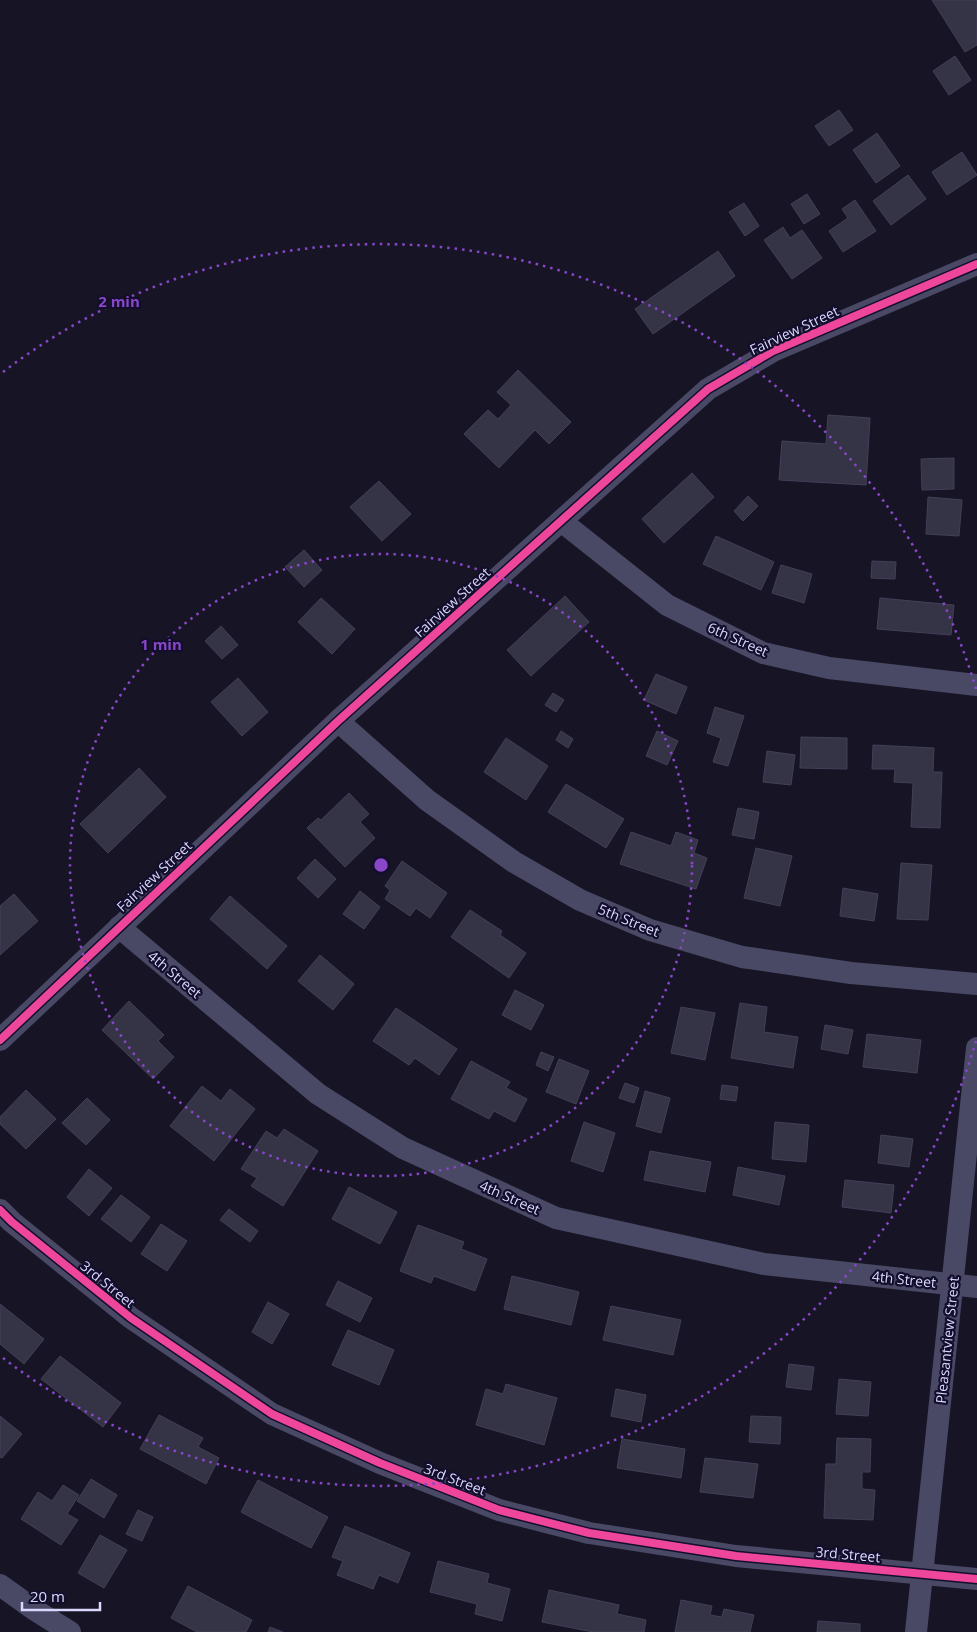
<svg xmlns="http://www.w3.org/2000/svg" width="977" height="1632" viewBox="0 0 977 1632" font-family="'Open Sans',sans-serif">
<rect width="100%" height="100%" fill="#171525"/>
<g fill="#353346" stroke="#433f58">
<polygon points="932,0 977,0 977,45 965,52"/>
<polygon points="955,56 971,80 949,95 933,71"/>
<polygon points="839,110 853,130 829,146 815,126"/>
<polygon points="877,133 900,166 876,183 853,150"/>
<polygon points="962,152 977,175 947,195 932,172"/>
<polygon points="908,175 926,199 891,225 873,201"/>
<polygon points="807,194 820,214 804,224 791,204"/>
<polygon points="855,200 876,231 843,252 829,231 848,218 842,209"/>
<polygon points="744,203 759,226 745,236 729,212"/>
<polygon points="783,227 790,238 802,230 822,258 792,279 764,240"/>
<polygon points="718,251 735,276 653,334 635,309"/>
<polygon points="518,370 571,422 549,444 535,430 499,468 464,434 488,410 498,419 511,405 497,392"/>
<polygon points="828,415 870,418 866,485 779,480 782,441 826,444"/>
<polygon points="954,458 954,489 922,490 921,459"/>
<polygon points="692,473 714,497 664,543 642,519"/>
<polygon points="379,481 411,514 382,541 350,507"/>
<polygon points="748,496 758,506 743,521 734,511"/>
<polygon points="928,497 962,500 959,536 926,534"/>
<polygon points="716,536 774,562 761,590 703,564"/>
<polygon points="304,550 322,570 304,587 285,567"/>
<polygon points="872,561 896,562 895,579 871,578"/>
<polygon points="781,565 812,574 804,603 772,593"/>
<polygon points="565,596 589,622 531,676 507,650"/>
<polygon points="321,598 355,629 332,654 298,622"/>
<polygon points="880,598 954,605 951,635 877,629"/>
<polygon points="221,626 238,645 222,659 205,641"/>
<polygon points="656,674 687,687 676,714 644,700"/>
<polygon points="238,678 268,712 242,736 211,702"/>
<polygon points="553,693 564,700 556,712 545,705"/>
<polygon points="715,707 744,716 728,766 713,762 721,738 707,733"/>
<polygon points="561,731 573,739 568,748 556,740"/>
<polygon points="657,731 678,741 667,765 646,756"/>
<polygon points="801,737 847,738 847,769 800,768"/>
<polygon points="506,738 548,766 526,800 484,772"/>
<polygon points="873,745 934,748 933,772 942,772 940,828 911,827 913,783 894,782 895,769 872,769"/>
<polygon points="767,751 795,755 791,785 763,782"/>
<polygon points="139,768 166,797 108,853 80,824"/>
<polygon points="566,784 624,819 606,848 548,812"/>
<polygon points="349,793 369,814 360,822 375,838 345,867 307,828 318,818 321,820"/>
<polygon points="738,808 759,812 754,839 732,835"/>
<polygon points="631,832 671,846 676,832 698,840 694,853 707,858 696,889 620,864"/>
<polygon points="756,848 792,856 780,906 744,898"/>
<polygon points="315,859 336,879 318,898 297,878"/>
<polygon points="402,861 447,893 430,918 416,908 410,916 385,899 390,890 385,886"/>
<polygon points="901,863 932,865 928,920 897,919"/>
<polygon points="843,888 878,894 874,921 840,916"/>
<polygon points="360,891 380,907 364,929 343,914"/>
<polygon points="14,894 38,921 0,955 0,906"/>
<polygon points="230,896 287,946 267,969 210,919"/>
<polygon points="470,910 502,931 500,935 526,953 509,978 451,937"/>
<polygon points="320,955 354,984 333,1010 298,981"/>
<polygon points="515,990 544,1005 531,1030 502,1015"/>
<polygon points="129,1001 164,1035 158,1041 174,1057 153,1079 102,1030"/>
<polygon points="740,1003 767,1007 764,1032 798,1037 793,1068 731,1058"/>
<polygon points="681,1007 715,1013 705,1060 671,1053"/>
<polygon points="396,1008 457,1049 439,1075 415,1058 409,1065 373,1041"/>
<polygon points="825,1025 853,1030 848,1054 821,1049"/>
<polygon points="867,1034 921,1040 917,1073 863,1067"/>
<polygon points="541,1052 554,1057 548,1071 536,1065"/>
<polygon points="559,1059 589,1071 576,1104 546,1092"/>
<polygon points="471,1061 510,1082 506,1088 527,1099 515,1122 494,1111 489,1119 451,1099"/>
<polygon points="625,1083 639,1088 634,1103 619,1098"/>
<polygon points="722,1085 738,1087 736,1101 720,1099"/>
<polygon points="202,1086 221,1101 230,1089 255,1109 214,1161 170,1126"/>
<polygon points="26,1090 56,1119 26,1149 0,1124 0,1117"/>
<polygon points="645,1091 670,1098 661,1133 636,1126"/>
<polygon points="87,1098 110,1120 86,1145 62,1123"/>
<polygon points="584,1122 615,1133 603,1172 571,1161"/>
<polygon points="775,1122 809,1125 806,1162 772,1159"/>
<polygon points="284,1129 318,1151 283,1206 251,1186 257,1178 241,1169 266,1131 277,1138"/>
<polygon points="881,1135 913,1139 909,1167 878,1163"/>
<polygon points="650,1151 711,1162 705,1192 644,1180"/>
<polygon points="738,1167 785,1176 779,1205 733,1195"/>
<polygon points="89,1169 112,1188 89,1216 67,1197"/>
<polygon points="845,1180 894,1185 891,1213 842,1207"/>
<polygon points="349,1187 397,1212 380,1244 332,1219"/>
<polygon points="121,1195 150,1217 131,1242 101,1219"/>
<polygon points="229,1209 258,1231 250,1242 220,1220"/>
<polygon points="161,1224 187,1241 167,1271 141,1254"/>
<polygon points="418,1225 464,1242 461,1249 487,1259 475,1291 434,1276 431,1283 400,1271"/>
<polygon points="512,1276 579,1292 571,1325 504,1309"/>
<polygon points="338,1281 372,1298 360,1322 326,1305"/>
<polygon points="268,1302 289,1314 272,1344 252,1332"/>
<polygon points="0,1304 44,1339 24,1364 0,1344"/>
<polygon points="611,1306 681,1320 673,1355 603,1340"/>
<polygon points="348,1330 394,1350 379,1385 332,1365"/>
<polygon points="60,1356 121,1403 103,1427 41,1379"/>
<polygon points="789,1364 814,1367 811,1390 786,1387"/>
<polygon points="839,1379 871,1382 868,1416 836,1414"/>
<polygon points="506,1384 557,1398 544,1445 476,1425 486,1389 503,1394"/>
<polygon points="616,1389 646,1395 641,1422 611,1416"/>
<polygon points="159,1415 203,1438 198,1447 219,1458 206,1484 140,1449"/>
<polygon points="0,1416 22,1434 2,1458 0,1457"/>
<polygon points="751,1416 781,1417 780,1444 749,1442"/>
<polygon points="837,1438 871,1439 870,1472 862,1472 862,1489 875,1490 873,1520 824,1518 826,1464 836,1464"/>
<polygon points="622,1439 685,1449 681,1478 617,1468"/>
<polygon points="705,1458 758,1464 753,1498 700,1492"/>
<polygon points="91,1479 117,1495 104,1518 77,1501"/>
<polygon points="258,1480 328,1517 311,1548 241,1512"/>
<polygon points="63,1485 79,1495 67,1514 78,1520 61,1545 21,1519 38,1492 52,1501"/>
<polygon points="138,1510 153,1517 142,1541 126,1534"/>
<polygon points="345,1526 410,1553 398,1583 379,1575 373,1589 337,1575 343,1561 332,1557"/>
<polygon points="100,1535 127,1550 104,1588 78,1573"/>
<polygon points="438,1561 489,1574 487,1583 510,1589 502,1621 475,1614 477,1604 430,1592"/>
<polygon points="188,1586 252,1620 246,1632 197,1632 171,1618"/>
<polygon points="549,1590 619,1605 617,1614 646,1620 644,1632 593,1632 542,1622"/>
<polygon points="681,1600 712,1606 710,1615 722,1617 724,1609 754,1615 750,1632 675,1632"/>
<polygon points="818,1621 860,1624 860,1632 817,1632"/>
<polygon points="270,1627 283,1632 268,1632"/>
</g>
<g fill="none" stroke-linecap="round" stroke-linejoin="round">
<g stroke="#494966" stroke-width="22">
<polyline points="561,521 667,605 763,653 829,668 977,685"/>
<polyline points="338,721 427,800 514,862 580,900 650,930 742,957 851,973 977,984"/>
<polyline points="119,927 318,1094 403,1148 556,1218 764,1264 977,1287"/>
<polyline points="0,1040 338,721 708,389 773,351 977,264"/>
<polyline points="0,1210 12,1222 131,1318 272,1414 380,1463 499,1510 589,1533 736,1556 977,1579"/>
<polyline points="0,1585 35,1610 70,1632"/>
<polyline points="916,1632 977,1048"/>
</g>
<defs>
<g id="cycleway">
<polyline points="0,1040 338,721 708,389 773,351 977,264"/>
<polyline points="0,1210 12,1222 131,1318 272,1414 380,1463 499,1510 589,1533 736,1556 977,1579"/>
</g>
</defs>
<use href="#cycleway" stroke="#120e2c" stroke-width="11"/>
<use href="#cycleway" stroke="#ed469a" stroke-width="8"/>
</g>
<g fill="none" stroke="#8946c9" stroke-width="2.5" stroke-dasharray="2.5 5">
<circle cx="381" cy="865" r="311"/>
<path d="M976 1041A621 621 0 0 1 3 1358M3 372A621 621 0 0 1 976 689"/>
</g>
<g text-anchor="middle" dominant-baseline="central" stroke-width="4.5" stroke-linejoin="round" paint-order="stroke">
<g font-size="14" fill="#dbd8ff" stroke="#120e2c">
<text transform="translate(794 330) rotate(-25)">Fairview Street</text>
<text transform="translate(452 602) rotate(-42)">Fairview Street</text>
<text transform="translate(738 639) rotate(24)">6th Street</text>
<text transform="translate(154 876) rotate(-43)">Fairview Street</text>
<text transform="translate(629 920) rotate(22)">5th Street</text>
<text transform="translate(175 974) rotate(40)">4th Street</text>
<text transform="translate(510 1197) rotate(24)">4th Street</text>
<text transform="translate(904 1279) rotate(6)">4th Street</text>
<text transform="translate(108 1284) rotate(39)">3rd Street</text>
<text transform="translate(947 1340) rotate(-84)">Pleasantview Street</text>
<text transform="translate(455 1479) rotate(21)">3rd Street</text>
<text transform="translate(848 1554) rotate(5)">3rd Street</text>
</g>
</g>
<circle cx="381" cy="865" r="8" fill="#8946c9" stroke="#120e2c" stroke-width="2.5"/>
<g font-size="15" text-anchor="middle" font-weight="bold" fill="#8946c9" stroke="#120e2c" stroke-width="4.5" stroke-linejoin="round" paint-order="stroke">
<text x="119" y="307">2 min</text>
<text x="161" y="650">1 min</text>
</g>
<path d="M22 1602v8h78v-8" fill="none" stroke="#dbd8ff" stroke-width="2.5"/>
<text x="30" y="1602" font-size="15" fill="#dbd8ff" stroke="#120e2c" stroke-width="4" paint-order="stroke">20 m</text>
</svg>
